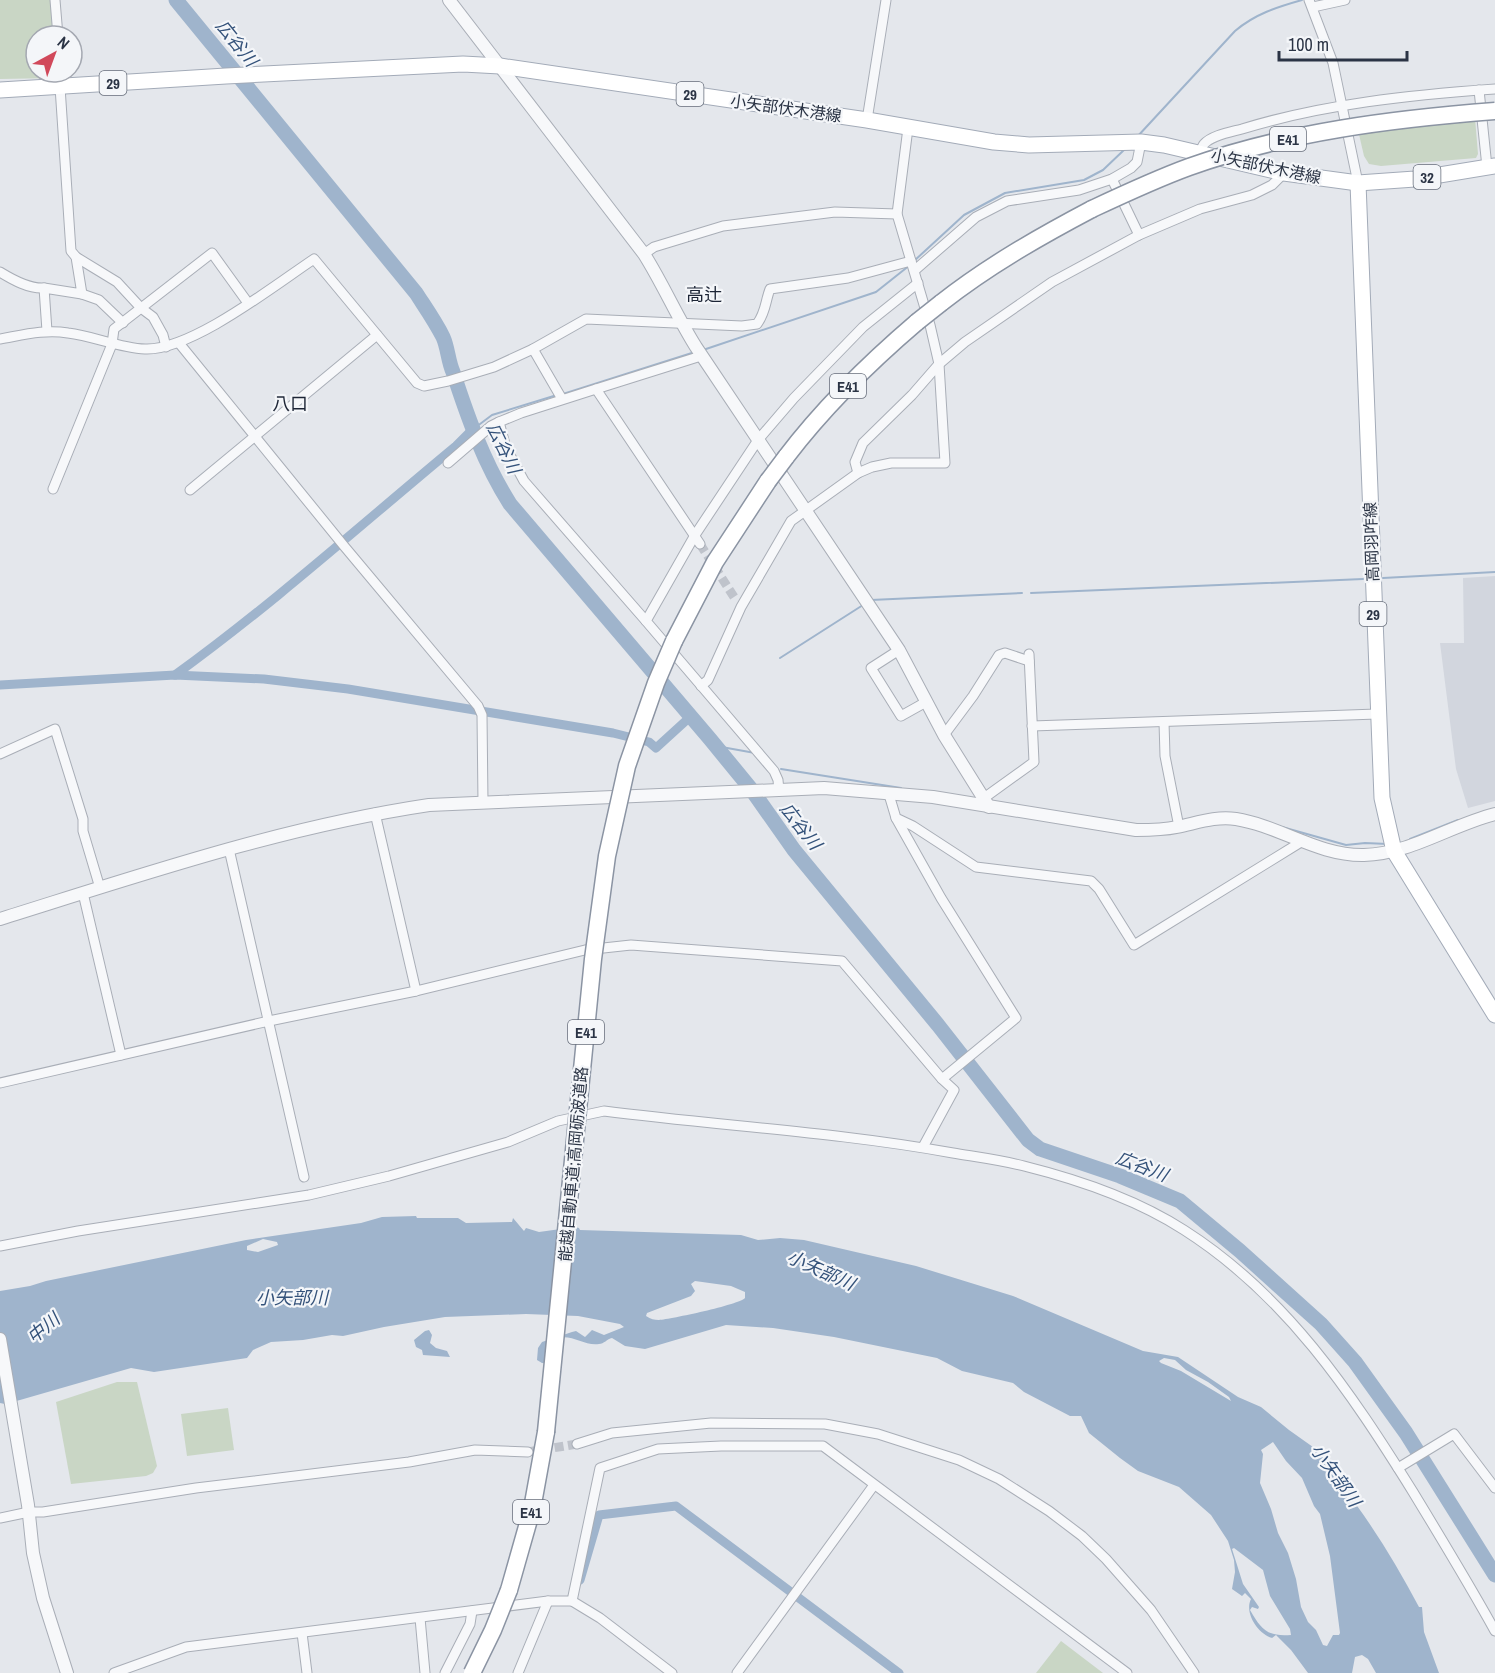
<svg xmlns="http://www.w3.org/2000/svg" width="1495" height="1673" viewBox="0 0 1495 1673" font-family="'Archivo Narrow','Noto Sans JP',sans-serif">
<rect width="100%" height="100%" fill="#e4e7ec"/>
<polygon fill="#d2d6de" points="1495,576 1495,801 1468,808 1456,769 1440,643 1464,643 1463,578"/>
<g fill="#c9d6c5">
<polygon points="0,0 51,0 54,36 36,36 36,72 57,72 55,78 0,79"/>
<polygon points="1475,118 1478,154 1476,158 1381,166 1369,164 1364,156 1358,130"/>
<polygon points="117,1382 137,1382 157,1466 153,1473 146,1476 71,1484 56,1402"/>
<polygon points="228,1408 234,1450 187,1456 181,1414"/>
<polygon points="1061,1641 1103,1673 1036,1673"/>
</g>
<g fill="#9fb4cc" fill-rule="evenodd">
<path d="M416,1216L417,1218H458L466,1223L512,1222L513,1218L524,1231L526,1228L539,1232L575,1227L579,1228L580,1230L741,1235L758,1240L780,1238L804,1240L916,1266L1013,1296L1143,1351L1178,1357L1238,1397L1261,1407L1289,1430L1320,1452L1341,1479L1342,1486C1372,1524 1396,1564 1419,1607H1422L1424,1632L1439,1673H1376L1368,1659L1362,1655L1355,1657L1352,1673H1308L1291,1650L1276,1635L1272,1638C1258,1634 1244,1613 1251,1599L1245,1593L1242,1596L1232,1589L1235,1572L1234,1560L1228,1541L1211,1515L1179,1487L1138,1471L1120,1458L1089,1433L1081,1416H1070L1024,1392L1013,1383L962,1371L937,1358L834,1337L773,1328L726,1325L645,1349L625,1346L612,1338C607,1339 604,1344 599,1344C581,1347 565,1326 545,1346V1351L553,1364L542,1363L537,1360L538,1348L542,1342L572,1332L576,1331L585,1337L592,1330L604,1335L624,1327L620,1324L578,1316L526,1314L445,1317L384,1327L343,1336L332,1335L303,1340L271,1342L253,1350L247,1358L154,1372L131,1368L20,1400L5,1404L0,1403V1291L30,1286L46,1281L246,1240L361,1223L382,1217ZM263,1239L277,1242L278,1245L258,1252L247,1250V1246ZM695,1281L731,1286L745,1292V1298C738,1305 671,1319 659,1320C654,1320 651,1319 646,1316L647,1313L691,1296L695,1291L691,1284ZM1164,1358L1175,1360L1186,1370L1208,1382L1229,1397L1231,1401L1181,1371L1161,1363L1159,1361ZM1273,1442L1286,1461L1302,1478L1314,1506L1320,1514L1330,1556L1340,1633L1339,1635H1333L1327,1646L1323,1645L1316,1630L1308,1622L1301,1607L1296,1579L1288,1553L1278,1533L1271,1509L1260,1483L1263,1454L1261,1450ZM1234,1548L1263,1570L1270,1596L1290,1629L1291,1635C1267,1637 1261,1629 1250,1610L1252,1607L1258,1609L1259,1607L1243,1584L1232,1549Z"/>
<polygon points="429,1330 432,1335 430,1343 436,1348 447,1351 450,1357 423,1355 422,1350 416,1347 414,1340 425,1331"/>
</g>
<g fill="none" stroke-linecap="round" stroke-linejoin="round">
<g stroke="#9fb4cc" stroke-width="2">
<path d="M1137,137L1235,31C1255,14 1277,7 1302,0"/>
<polyline points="914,261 964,215 1005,193 1084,180 1103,170 1125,149"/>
<polyline points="703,350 876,292 910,265"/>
<polyline points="563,394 695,352"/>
<polyline points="472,430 492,415 557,395"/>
<polyline points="1383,578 1495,572"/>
<polyline points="1031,593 1363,579"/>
<polyline points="871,600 1022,593"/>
<polyline points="780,658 863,605"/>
<polyline points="716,746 755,753"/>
<polyline points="781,769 901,788"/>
<polyline points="1282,827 1346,845 1365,843 1388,844"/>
<polyline points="1410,839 1458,820"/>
</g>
<g stroke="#9fb4cc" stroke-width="9">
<path d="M175,675C273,604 363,523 456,446L472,430"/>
<polyline points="0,685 175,675 264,679 348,689 613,733 649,742 656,748 690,717"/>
<polyline points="580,1580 599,1515 676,1506 899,1673"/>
</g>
<path stroke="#9fb4cc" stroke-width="15" d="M176,0L416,293C425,307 435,321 443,337C448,348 448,361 453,372C468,418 484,463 510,504L710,739L751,789L794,850L938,1025L1028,1140L1040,1149L1120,1176L1180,1201L1240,1251L1321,1324L1355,1362L1406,1433L1495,1575"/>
<g stroke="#bfc3cb" stroke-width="9" stroke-dasharray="9 4.5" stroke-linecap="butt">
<polyline points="700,544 734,597"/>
<polyline points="528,1452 577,1444"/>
</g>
<defs>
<g id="minor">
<polyline points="55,0 58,36"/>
<polyline points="1309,0 1333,63 1358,183"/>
<polyline points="1313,7 1345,0"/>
<polyline points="1479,90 1487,167"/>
<polyline points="867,120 886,0"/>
<path d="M1200,152C1201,150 1203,145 1204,144C1212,135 1231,132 1242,129C1323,104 1410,95 1495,89"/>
<polyline points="1112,179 1139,235"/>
<polyline points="644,254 654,247 723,226 835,212 897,214"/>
<polyline points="76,257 117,282 141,308 153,317 163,335 166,347"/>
<polyline points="915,270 976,217 1007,201 1079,190 1112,179 1131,168 1137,162 1141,142"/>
<path d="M0,272C13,280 29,289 44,288"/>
<polyline points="82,294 99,300 123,323"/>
<polyline points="47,331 44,288 82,294 76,257 71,251 59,72"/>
<path d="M0,339C23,335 45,329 68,333C94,336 119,348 145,349C191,351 275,285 314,259L417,383L424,386L448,381L494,367L533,349L586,319L742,326L757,324C766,312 765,302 770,289L848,278L911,261"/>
<polyline points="179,343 344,546 478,706 482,715 483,802"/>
<polyline points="533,349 562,399"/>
<polyline points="596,389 521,413 499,422 506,448 524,481 646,621"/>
<polyline points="448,463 491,426 499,422"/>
<polyline points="858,473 855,462 863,443 912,395 939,364 965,342 1052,282 1139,235 1200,209 1252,195 1272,185 1284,173"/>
<polyline points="53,489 112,344 114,329 212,253 248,303"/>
<polyline points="190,490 377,335"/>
<polyline points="700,544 596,389 701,356"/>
<polyline points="899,650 871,668 901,716 926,702"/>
<polyline points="701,686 708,680 741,607 791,521 858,473 872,467 891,463 945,463 939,364 930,325 897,214 908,128"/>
<polyline points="1164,722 1165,756 1179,827"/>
<polyline points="1032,726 1377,714"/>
<polyline points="944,735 973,696 999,655 1005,653 1029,661"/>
<polyline points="0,754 55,729 83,819 83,831 100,888"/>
<polyline points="779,791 778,780 774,771 646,621 695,535 758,440 794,398 863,327 918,283"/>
<polyline points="891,793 890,798 896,818 913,826 976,867 1091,881 1099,889 1134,945 1301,842"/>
<polyline points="984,798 1034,762 1029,654"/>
<polyline points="375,813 416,991"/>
<polyline points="896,818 941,898 1016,1018 942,1079"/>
<polyline points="229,849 304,1177"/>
<polyline points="83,893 121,1055"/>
<polyline points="0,1083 269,1021 416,991 585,950 631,945 842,961 942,1079 954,1090 923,1147"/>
<path d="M0,1246L78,1231L309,1195L389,1176L508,1142L558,1121L604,1111C721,1126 838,1132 953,1153C977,1157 1001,1160 1024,1166C1080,1180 1136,1199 1184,1230C1286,1295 1350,1391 1413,1492C1441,1538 1469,1584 1495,1631"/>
<polyline points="577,1444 612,1433 711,1423 825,1424 878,1434 959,1460 999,1479 1049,1511 1082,1536 1106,1559 1151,1610 1194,1673"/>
<polyline points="1398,1468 1454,1434 1495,1488"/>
<polyline points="0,1518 29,1512 43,1512 196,1488 409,1462 475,1450 528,1452"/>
<polyline points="572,1601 600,1468 658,1449 721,1446 823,1446 1127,1673"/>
<polyline points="420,1618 425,1673"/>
<polyline points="302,1633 307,1673"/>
<polyline points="114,1673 186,1647 548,1601 572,1601 600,1618 672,1673"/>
<polyline points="445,1673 470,1624 472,1611"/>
<polyline points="518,1673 548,1601"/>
<polyline points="737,1673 874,1485"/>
</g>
<g id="tertiary">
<path d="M449,0L644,254C663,284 677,317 696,347L899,650L944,735L989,807"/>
<path d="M0,919C141,875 282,827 429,805L824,788L933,797L1136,830C1150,830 1163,830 1177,827C1197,823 1215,816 1236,819C1280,826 1318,856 1364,855C1410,854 1451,825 1495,814"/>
<polyline points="0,1339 28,1505 33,1553 43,1598 67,1673"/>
</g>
<g id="primary">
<polyline points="0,90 226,76 463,64 500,66 867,120 994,142 1029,145 1141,142 1164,145 1284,173 1358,183 1415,179 1495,166"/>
<polyline points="1358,183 1382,798 1394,851 1495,1015"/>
</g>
<g id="motorway">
<path d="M941,303C988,266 1039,237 1092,209"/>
<path d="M786,457C824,407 869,363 917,322"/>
<polyline points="674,641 715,562 768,481"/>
<polyline points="509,1590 532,1509 546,1432"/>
</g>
</defs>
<use href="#minor" stroke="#a9aeb7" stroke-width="11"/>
<use href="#tertiary" stroke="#a9aeb7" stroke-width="14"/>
<use href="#primary" stroke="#a3abb8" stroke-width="17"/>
<use href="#motorway" stroke="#8b94a3" stroke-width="19"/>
<use href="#minor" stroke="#f7f8fa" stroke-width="9"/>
<use href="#tertiary" stroke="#f7f8fa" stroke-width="12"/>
<use href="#primary" stroke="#fff" stroke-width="15"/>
<use href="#motorway" stroke="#fff" stroke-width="16"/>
<defs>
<g id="motorway-bridge">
<path d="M1092,209C1124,194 1156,179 1189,167C1287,132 1392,119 1495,111"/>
<polyline points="917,322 941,303"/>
<polyline points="768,481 786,457"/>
<polyline points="546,1432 593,959 607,856 627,766 656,683 674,641"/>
<polyline points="472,1673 493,1630 509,1590"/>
</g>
</defs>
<use href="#motorway-bridge" stroke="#8b94a3" stroke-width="19" stroke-linecap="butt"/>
<use href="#motorway-bridge" stroke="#fff" stroke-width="16"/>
</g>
<g text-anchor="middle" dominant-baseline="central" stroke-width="4.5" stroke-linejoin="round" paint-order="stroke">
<g fill="#f4f6f9" stroke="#676e7b" stroke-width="1.5">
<rect x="99.5" y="71" width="27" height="24" rx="4.5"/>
<rect x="676.5" y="82" width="27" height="24" rx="4.5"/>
<rect x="1270" y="127" width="36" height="24" rx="4.5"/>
<rect x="1413.5" y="165" width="27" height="24" rx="4.5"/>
<rect x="830" y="374" width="36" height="24" rx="4.5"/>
<rect x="1359.5" y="602" width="27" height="24" rx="4.5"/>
<rect x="568" y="1020" width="36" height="24" rx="4.5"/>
<rect x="513" y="1500" width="36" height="24" rx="4.5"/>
</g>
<g font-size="15" font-weight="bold" fill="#2b3445">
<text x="113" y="83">29</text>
<text x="690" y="94">29</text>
<text x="1288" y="139">E41</text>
<text x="1427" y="177">32</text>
<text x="848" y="386">E41</text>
<text x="1373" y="614">29</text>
<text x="586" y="1032">E41</text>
<text x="531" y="1512">E41</text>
</g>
<g font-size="16" fill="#2b3445" stroke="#f4f6f9">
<text transform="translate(786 108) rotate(8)">小矢部伏木港線</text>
<text transform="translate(1266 166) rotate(12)">小矢部伏木港線</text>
<text transform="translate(1371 542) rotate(-92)">高岡羽咋線</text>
<text transform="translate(573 1164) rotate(-85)">能越自動車道;高岡砺波道路</text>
</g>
<g font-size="18" font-style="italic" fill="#34527a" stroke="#f4f6f9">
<text transform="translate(237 43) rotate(51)">広谷川</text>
<text transform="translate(504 448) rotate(64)">広谷川</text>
<text transform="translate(801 826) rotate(52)">広谷川</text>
<text transform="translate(1142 1166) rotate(21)">広谷川</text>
<text transform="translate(821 1270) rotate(24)">小矢部川</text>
<text x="292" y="1297">小矢部川</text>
<text transform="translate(43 1328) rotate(-40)">中川</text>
<text transform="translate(1336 1475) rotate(55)">小矢部川</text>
</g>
<g font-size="18" fill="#1d2536" stroke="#f4f6f9">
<text x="704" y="294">高辻</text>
<text x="290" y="403">八口</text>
</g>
</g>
<g transform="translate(54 54) rotate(41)"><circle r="28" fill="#f4f6f9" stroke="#a4a8b1" stroke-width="1.5"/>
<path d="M0-4.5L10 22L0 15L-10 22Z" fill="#d1495b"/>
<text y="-9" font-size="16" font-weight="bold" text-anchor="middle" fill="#2b3445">N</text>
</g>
<path d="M1279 51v9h128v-9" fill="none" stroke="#2b3445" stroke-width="3"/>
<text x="1288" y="51" font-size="18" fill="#2b3445" stroke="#f4f6f9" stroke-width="4.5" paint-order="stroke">100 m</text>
</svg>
